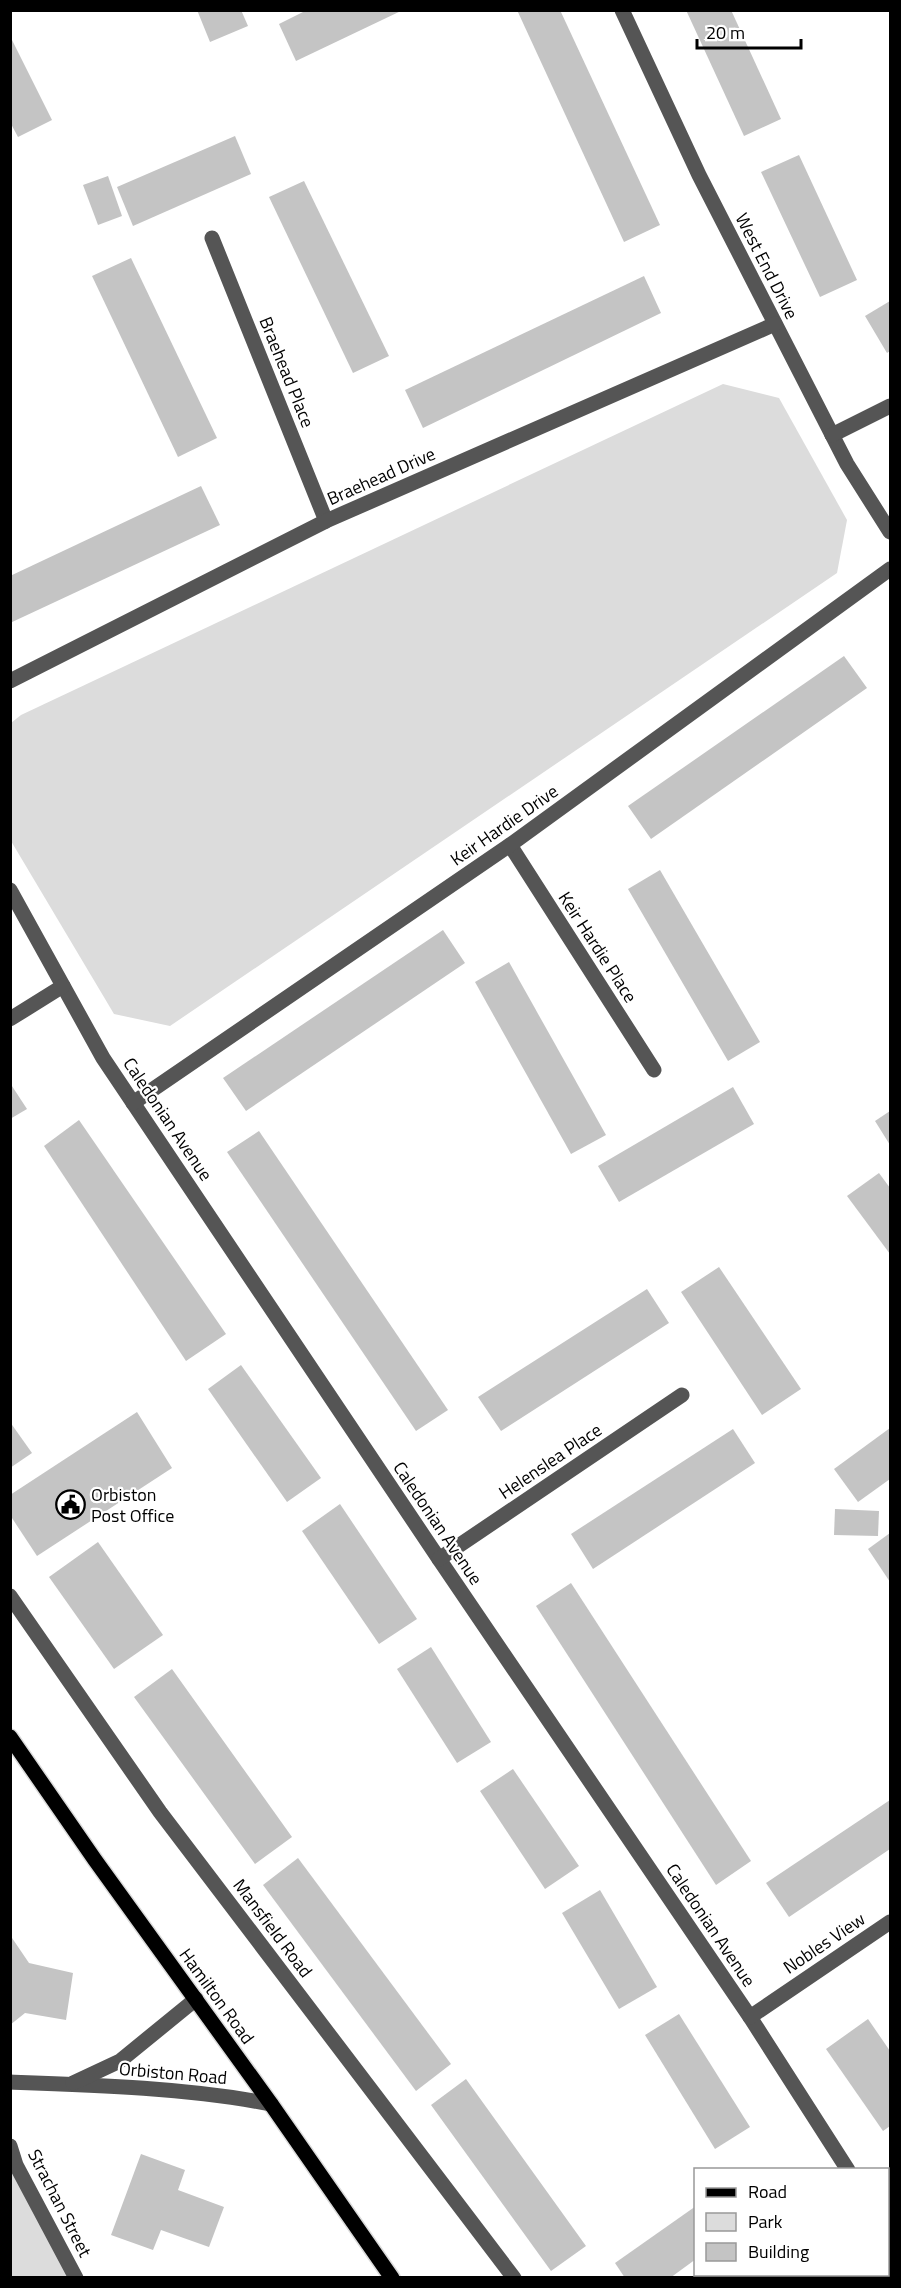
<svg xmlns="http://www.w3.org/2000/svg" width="901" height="2288" viewBox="0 0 901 2288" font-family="'Titillium Web',sans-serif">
<rect width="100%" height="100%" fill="#fff"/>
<g fill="#dcdcdc">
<polygon points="723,384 779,398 847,520 837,573 170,1026 114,1014 11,841 11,723 21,715"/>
<polygon points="11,2163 71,2277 11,2277"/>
</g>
<g fill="#c4c4c4">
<polygon points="197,10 241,10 248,26 210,42"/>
<polygon points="307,10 403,10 296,61 279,24"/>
<polygon points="517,10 560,10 660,225 624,242"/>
<polygon points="686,10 731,10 781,119 744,136"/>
<polygon points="10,36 52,120 18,137 10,122"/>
<polygon points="235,136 251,174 133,226 117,187"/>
<polygon points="799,155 857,280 820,297 761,172"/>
<polygon points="108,176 122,216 98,225 83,185"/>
<polygon points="304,181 389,356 353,373 269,197"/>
<polygon points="131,258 217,438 178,457 92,276"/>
<polygon points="644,276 661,313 423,428 405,390"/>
<polygon points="890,301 890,351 887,353 865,316"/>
<polygon points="201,486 220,525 10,623 10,576"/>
<polygon points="844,656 867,688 651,839 628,806"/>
<polygon points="660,870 760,1042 728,1061 628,889"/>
<polygon points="443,930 465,963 246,1111 223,1078"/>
<polygon points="509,962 606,1135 571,1154 475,982"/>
<polygon points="10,1083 27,1109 10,1119"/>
<polygon points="733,1087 754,1124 619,1202 598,1166"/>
<polygon points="890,1111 890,1145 875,1121"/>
<polygon points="79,1120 226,1334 186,1361 44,1146"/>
<polygon points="259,1131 448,1410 416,1431 227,1152"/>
<polygon points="879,1173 890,1188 890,1254 847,1196"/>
<polygon points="719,1267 801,1389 762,1415 681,1292"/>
<polygon points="647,1289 669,1323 501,1431 478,1397"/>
<polygon points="241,1365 321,1478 287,1502 208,1389"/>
<polygon points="137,1412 172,1468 37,1556 10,1515 10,1495"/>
<polygon points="10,1422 32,1453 10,1468"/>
<polygon points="890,1428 890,1479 858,1502 834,1469"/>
<polygon points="733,1429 755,1463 593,1569 571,1534"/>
<polygon points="340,1504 417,1619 379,1644 302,1531"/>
<polygon points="835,1509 879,1511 878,1536 834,1535"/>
<polygon points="890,1533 890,1582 868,1549"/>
<polygon points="98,1542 163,1635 114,1669 49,1577"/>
<polygon points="571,1583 751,1861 716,1885 536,1606"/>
<polygon points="431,1647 491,1742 457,1763 397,1669"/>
<polygon points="172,1669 292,1837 255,1864 134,1697"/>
<polygon points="513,1769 579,1866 545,1889 480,1791"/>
<polygon points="890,1800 890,1849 789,1917 766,1883"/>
<polygon points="298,1858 451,2064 416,2091 263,1885"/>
<polygon points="600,1890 657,1987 619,2009 562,1913"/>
<polygon points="10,1935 29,1963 73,1973 66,2020 25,2013 10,2025"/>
<polygon points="679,2014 750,2127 715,2149 645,2035"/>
<polygon points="868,2019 890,2051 890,2126 883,2131 826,2049"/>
<polygon points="466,2079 586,2246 551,2271 431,2105"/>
<polygon points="141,2154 185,2170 178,2190 224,2207 209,2247 161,2230 153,2250 111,2235"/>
<polygon points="696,2206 696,2259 670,2278 625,2278 615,2263"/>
</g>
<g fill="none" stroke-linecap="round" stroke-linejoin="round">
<defs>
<polyline id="major" points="10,1737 95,1860 271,2104 392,2278"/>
</defs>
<use href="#major" stroke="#dbdbdb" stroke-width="18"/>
<g stroke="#555" stroke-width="15">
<polyline points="622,10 699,175 847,464 890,532"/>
<polyline points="212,238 326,521"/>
<polyline points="832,435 890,406"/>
<polyline points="10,681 326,521 775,324"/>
<polyline points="510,845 654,1070"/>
<polyline points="10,890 103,1058 439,1559 750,2017 848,2170"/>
<polyline points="10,1019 63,986"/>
<polyline points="133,1103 510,845 890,569"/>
<polyline points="439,1559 682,1395"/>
<polyline points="10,1596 160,1812 514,2278"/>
<polyline points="750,2017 890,1922"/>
<path d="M10,2082C96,2085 188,2088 271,2104"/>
<polyline points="73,2083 120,2061 196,1999"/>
<polyline points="10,2146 16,2165 76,2278"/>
<polyline points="888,2229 890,2234"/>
<polyline points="788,2278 793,2274"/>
</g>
<use href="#major" stroke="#000" stroke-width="15"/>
</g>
<defs>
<symbol id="civic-ring" viewBox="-11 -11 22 22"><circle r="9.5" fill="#fff" stroke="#000" stroke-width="1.5"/><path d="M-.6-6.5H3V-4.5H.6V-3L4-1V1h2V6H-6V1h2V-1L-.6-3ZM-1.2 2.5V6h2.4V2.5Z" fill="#000"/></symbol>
</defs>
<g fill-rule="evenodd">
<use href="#civic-ring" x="54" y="1488" width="33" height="33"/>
</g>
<g text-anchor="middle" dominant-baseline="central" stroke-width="4.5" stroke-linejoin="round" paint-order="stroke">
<g font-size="18" fill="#000" stroke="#fff">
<text transform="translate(767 266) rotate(63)">West End Drive</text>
<text transform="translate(287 372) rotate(68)">Braehead Place</text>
<text transform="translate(381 476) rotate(-24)">Braehead Drive</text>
<text transform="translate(504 825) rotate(-35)">Keir Hardie Drive</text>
<text transform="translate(598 947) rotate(57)">Keir Hardie Place</text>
<text transform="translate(168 1119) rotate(56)">Caledonian Avenue</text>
<text transform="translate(550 1461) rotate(-34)">Helenslea Place</text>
<text transform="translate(438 1523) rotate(56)">Caledonian Avenue</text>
<text transform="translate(711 1925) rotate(56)">Caledonian Avenue</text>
<text transform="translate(273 1928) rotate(53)">Mansfield Road</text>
<text transform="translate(824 1943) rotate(-34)">Nobles View</text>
<text transform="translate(217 1996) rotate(54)">Hamilton Road</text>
<text transform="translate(173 2073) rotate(5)">Orbiston Road</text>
<text transform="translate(60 2203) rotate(63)">Strachan Street</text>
</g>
<g font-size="18" fill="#000" stroke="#fff" text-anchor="start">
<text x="91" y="1494">Orbiston<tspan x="91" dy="21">Post Office</tspan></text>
</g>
</g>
<rect width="901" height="2288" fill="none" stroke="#000000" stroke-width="24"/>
<rect x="694" y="2168" width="195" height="108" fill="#ffffff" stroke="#999999" stroke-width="1.5"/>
<rect x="706" y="2188" width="30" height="9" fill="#000000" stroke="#999999" stroke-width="1.5"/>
<text x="748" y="2198" font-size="18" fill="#000000">Road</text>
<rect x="706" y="2213" width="30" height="18" fill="#dcdcdc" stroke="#999999" stroke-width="1.5"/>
<text x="748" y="2228" font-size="18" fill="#000000">Park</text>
<rect x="706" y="2243" width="30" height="18" fill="#c4c4c4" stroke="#999999" stroke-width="1.5"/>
<text x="748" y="2258" font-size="18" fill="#000000">Building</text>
<path d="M697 39v9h104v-9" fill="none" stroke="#000000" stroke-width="3"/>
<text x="706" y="39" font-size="18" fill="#000000" stroke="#ffffff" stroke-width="4.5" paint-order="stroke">20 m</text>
</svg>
